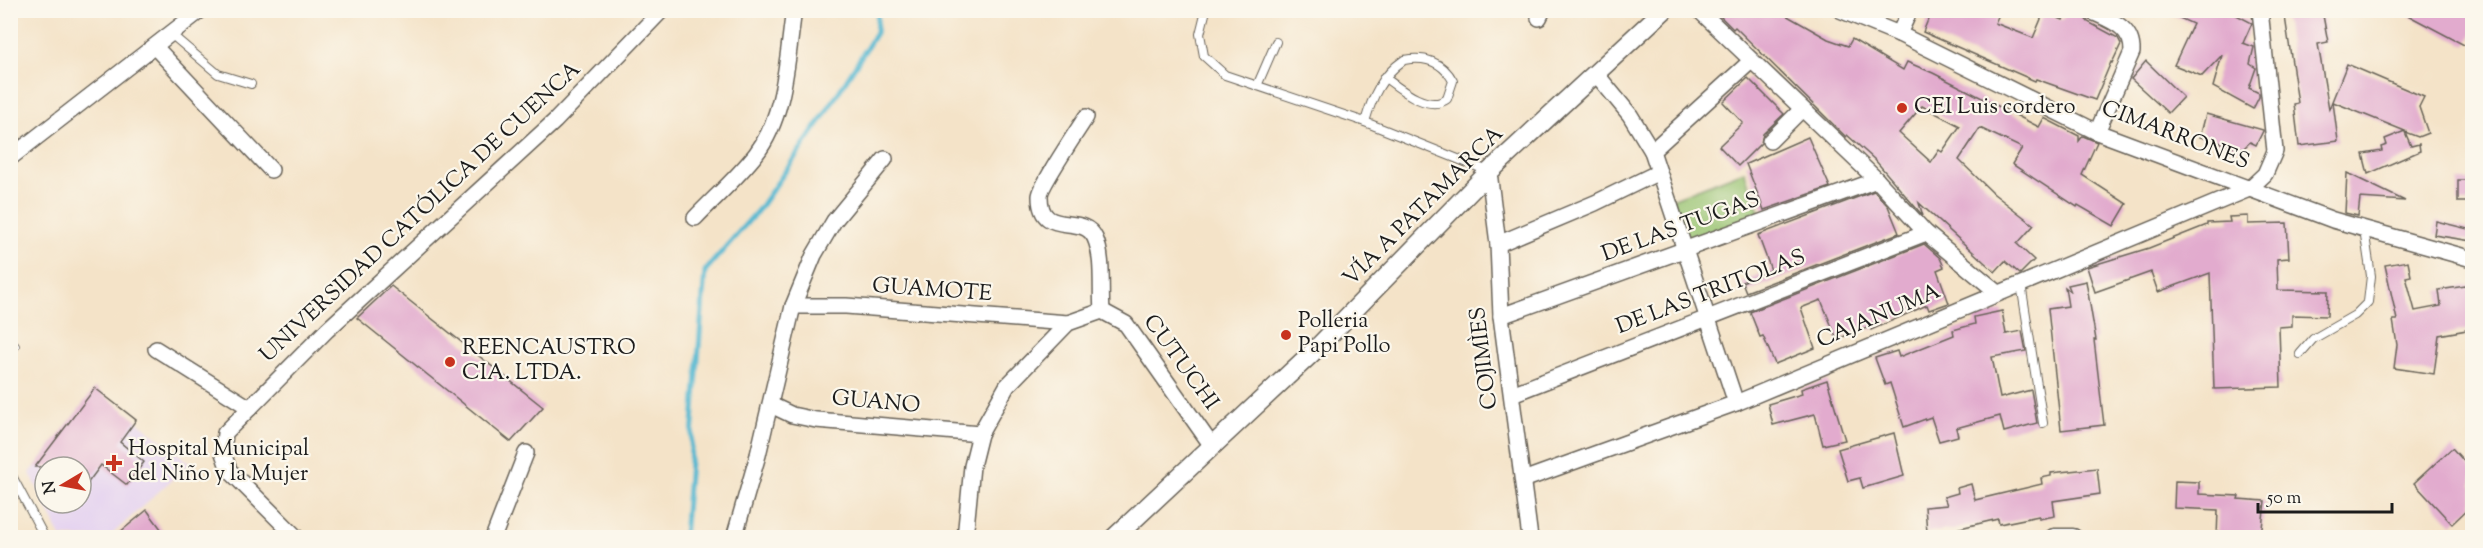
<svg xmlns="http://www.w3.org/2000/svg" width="2483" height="548" viewBox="0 0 2483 548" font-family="'Sorts Mill Goudy',serif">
<rect width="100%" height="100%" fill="#fbf7ec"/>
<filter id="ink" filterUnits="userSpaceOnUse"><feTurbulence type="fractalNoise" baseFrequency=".0167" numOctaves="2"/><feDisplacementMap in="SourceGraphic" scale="12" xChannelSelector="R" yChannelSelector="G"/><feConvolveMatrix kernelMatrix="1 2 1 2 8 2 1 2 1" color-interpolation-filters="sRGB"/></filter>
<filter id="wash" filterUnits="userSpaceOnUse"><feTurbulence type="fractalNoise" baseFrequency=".008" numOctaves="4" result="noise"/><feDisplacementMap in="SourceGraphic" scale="24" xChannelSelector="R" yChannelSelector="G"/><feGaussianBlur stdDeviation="1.35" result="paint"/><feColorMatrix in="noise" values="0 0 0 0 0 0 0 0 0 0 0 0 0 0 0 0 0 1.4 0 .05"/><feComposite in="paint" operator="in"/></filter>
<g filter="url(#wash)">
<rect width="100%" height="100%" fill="#f4e3c8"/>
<path fill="#e5d3f0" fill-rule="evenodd" d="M95,388L190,463L109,537H61L30,473ZM45,467H81V503H45Z"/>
<polygon fill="#97c26f" stroke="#5a6f46" stroke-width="1.5" points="1744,171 1761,216 1690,244 1672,199"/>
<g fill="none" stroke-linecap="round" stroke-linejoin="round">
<polyline stroke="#52b7d0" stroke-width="5" points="684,538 705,271 759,209 821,120 876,33 878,10"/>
</g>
<g id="blocks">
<g fill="#e2abce" fill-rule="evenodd">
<path d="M1714,10H1777L1828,39L1848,46L1852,39L1903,70L1907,62L1933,73L2039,127L2044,118L2079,136V141L2083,136L2097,142L2082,175L2127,204L2114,226L2078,205L2077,207L2012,164L2022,148L1980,128L1959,160L1994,194L2034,225L2017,244L2034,260L2020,274L2005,261L1995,272L1919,203L1923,216L1875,160L1847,135L1846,137L1735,27L1733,29ZM1922,106L1960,126L1942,152L1939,150L1931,162L1899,133Z"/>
<polygon points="1932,10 2001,10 1995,23 2033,38 2044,12 2063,20 2066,12 2074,16 2075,10 2078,10 2088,22 2118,38 2121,44 2112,63 2111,62 2095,100 2036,79 2035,81 1923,32"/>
<polygon points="2162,10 2227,10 2252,23 2243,43 2254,47 2250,64 2256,68 2249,88 2259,93 2259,97 2253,109 2213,87 2222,55 2202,76 2174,65 2193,24"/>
<polygon points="2284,10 2322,10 2328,42 2318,44 2329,109 2347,64 2424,97 2419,107 2428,133 2418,137 2405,132 2411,146 2419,144 2420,151 2368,174 2363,154 2382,151 2381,147 2387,145 2385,139 2405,131 2333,102 2338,141 2299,146 2294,104 2298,103"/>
<polygon points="2398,10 2472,10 2472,34 2466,46"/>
<polygon points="2146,61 2183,97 2168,113 2131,79"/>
<polygon points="1748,78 1784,114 1763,134 1761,143 1738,166 1719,146 1743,123 1723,102"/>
<polygon points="2206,114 2263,130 2263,131 2256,145 2250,142 2243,149 2200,137"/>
<polygon points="1808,137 1830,187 1764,210 1746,164"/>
<polygon points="2347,173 2405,201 2360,198 2358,216 2345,213"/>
<rect x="2458" y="180" width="14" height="22"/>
<polygon points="1874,191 1888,206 1899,233 1746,292 1742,282 1771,270 1758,235"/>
<polygon points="2248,216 2248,224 2287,223 2289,258 2277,259 2278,290 2328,291 2327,316 2292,315 2292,326 2279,327 2281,387 2214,389 2210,273 2158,292 2151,272 2095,292 2087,267 2149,248 2207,225 2207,223 2230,222 2229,217"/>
<polygon points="2436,221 2472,230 2472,241 2434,235"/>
<polygon points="1924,244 1940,258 1944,267 1937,270 1949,303 1929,310 1927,305 1871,330 1870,327 1837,339 1821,300 1801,308 1815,348 1775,364 1763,336 1760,337 1750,312"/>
<polygon points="2408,261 2411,276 2406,277 2415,311 2441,306 2439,290 2472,285 2472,329 2439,335 2434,374 2394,368 2397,345 2393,320 2397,320 2385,265"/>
<polygon points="2086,281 2096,340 2094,340 2104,425 2061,430 2048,309 2068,306 2065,287 2071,292 2068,285"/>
<polygon points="391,286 543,407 511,442 357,318"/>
<polygon points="2002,311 2006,334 2022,331 2026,351 1992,357 2000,398 2031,390 2037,423 2004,432 2000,416 1956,428 1958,436 1939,441 1931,417 1904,427 1890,383 1885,385 1875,358 1897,351 1899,357 1954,335 1953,330 1975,324 1974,317"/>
<polygon points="1827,380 1845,440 1823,445 1815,414 1773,425 1768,404 1802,394 1801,389"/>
<polygon points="95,388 136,420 120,442 144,462 127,485 101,465 81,492 81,467 35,467"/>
<polygon points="1894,433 1904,476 1863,488 1860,478 1848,481 1838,449"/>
<polygon points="2452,448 2472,470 2472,505 2452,524 2414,483"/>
<polygon points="2097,468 2100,494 2053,501 2055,516 2039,519 2039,516 1999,524 1998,519 1952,530 1927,532 1925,507 1947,505 1944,497 1958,493 1957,488 1971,484 1975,500 2042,484 2041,478 2051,476 2051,473"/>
<polygon points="2175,481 2199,482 2199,494 2239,496 2238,499 2265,501 2261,537 2217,537 2218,510 2174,508"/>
<polygon points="147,510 167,537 114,537"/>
</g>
</g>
</g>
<g filter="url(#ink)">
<use href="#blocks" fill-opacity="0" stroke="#686258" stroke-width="1.5"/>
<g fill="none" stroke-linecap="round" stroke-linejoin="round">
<defs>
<g id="service">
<polyline points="1206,10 1200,34 1204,56 1225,75 1365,122 1488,171"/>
<polyline points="172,35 218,74 251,84"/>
<polyline points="1257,86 1276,42"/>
<path d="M1365,122C1372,97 1382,75 1404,60C1425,56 1443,62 1453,81L1447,99C1428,113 1399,88 1384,77"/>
<polyline points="2021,284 2043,423"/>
<polyline points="10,350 15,346"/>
<polyline points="2300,354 2313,339 2355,315 2368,302 2371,276 2364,229"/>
<polyline points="10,472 45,538"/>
</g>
<g id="minor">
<polyline points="1699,10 1877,180 1926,233 1997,292"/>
<polyline points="1840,10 1899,34 2097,132 2333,220 2472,259"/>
<path d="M2088,10C2109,20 2133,26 2132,52L2097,132"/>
<polyline points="1539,18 1543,10"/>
<polyline points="1899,34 1910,10"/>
<polyline points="156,48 271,170"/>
<polyline points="1597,75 1630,115 1652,151 1736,403"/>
<path d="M1086,117C1078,130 1040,186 1040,196C1040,240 1083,211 1095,238C1104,258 1100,289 1102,311"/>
<polyline points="1770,141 1801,110"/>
<polyline points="1652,151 1751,61"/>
<polyline points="10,158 201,10"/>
<polyline points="1489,172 1498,244 1501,316 1530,538"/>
<path d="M695,218C715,197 738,177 756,154C786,115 787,56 794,10"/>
<polyline points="1498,244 1595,203 1659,172"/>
<polyline points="793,306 846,306 1068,323"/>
<polyline points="1501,316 1877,180"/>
<polyline points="156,349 250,408"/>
<polyline points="1512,394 1926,233"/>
<polyline points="771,405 792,415 816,420 980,434"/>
<polyline points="1523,480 1736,403 2249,189 2265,174 2275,151 2260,10"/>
<polyline points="297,538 229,470 223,453 225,433 327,330 555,121 662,10"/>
<polyline points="493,538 526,453"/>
<polyline points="734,538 758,455 793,306 814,255 834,221 885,159"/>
<polyline points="965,538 972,466 980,434 1007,386 1068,323 1102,311 1126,324 1212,446"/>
</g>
<g id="tertiary">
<polyline points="1114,538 1315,350 1489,172 1664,10"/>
<polyline points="2054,538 2073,538"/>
</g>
</defs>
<use href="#service" stroke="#686258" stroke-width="10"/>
<use href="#minor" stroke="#686258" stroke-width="18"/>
<use href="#tertiary" stroke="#686258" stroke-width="21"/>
<use href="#service" stroke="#fff" stroke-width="8"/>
<use href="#minor" stroke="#fff" stroke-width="15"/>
<use href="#tertiary" stroke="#fff" stroke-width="18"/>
</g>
</g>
<g fill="#c8321e" stroke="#fbf7ec" stroke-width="2">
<circle cx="1902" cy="108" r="6"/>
<circle cx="1286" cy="335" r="6"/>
<circle cx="450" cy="362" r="6"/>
<path d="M111 454h6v6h6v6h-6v6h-6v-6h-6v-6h6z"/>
</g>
<g text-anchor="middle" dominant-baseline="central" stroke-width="4.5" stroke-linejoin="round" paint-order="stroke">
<g font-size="22" fill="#1c1c1c" stroke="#fbf7ec" text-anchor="start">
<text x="1914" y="108">CEI Luis cordero</text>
<text x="1298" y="322">Polleria<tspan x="1298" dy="25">Papi Pollo</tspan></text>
<text x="462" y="349">REENCAUSTRO<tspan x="462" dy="25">CIA. LTDA.</tspan></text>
<text x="128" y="450">Hospital Municipal<tspan x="128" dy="25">del Niño y la Mujer</tspan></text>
</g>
<g font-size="22" fill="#1c1c1c" stroke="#fbf7ec">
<text transform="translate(2175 136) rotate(21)">CIMARRONES</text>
<text transform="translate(1424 207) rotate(-45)">VÍA A PATAMARCA</text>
<text transform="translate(421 213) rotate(-43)">UNIVERSIDAD CATÓLICA DE CUENCA</text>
<text transform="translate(1681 228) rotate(-20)">DE LAS TUGAS</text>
<text transform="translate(932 291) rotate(4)">GUAMOTE</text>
<text transform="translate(1711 293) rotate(-21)">DE LAS TRITOLAS</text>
<text transform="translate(1879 317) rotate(-23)">CAJANUMA</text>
<text transform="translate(1485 358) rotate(-97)">COJIMÌES</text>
<text transform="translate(1180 363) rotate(54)">CUTUCHI</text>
<text transform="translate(876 403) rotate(5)">GUANO</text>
</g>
</g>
<rect width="2483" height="548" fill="none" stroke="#fbf7ec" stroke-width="36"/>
<g transform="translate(63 485) rotate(260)"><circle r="28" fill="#fbf7ec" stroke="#a29f99" stroke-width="1.5"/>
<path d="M0-4.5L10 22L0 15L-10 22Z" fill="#c8321e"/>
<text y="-9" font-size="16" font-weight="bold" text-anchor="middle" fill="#1c1c1c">N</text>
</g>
<path d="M2258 503v9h134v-9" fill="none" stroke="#1c1c1c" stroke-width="3"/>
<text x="2267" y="503" font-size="18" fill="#1c1c1c" stroke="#fbf7ec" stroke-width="4.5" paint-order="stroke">50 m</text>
</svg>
